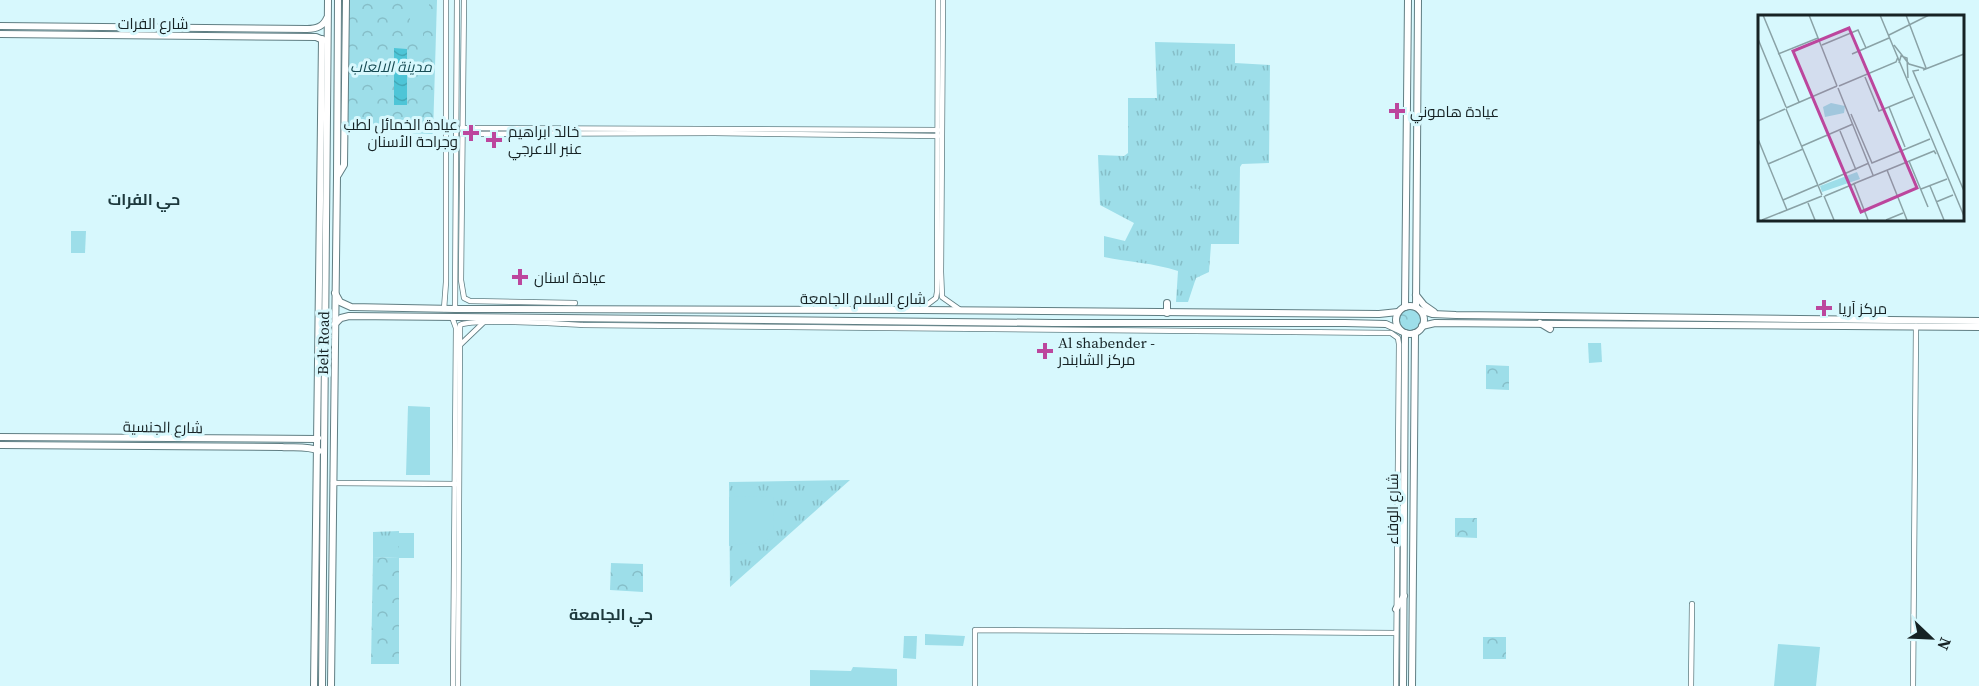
<svg xmlns="http://www.w3.org/2000/svg" width="1979" height="686" viewBox="0 0 1979 686" font-family="'Source Serif 4',Cairo,serif">
<defs>
<pattern id="grass-tufts" width="24" height="20" patternUnits="userSpaceOnUse" patternTransform="scale(1.5)"><rect width="24" height="20" fill="#9ddee9"/><path d="M3 7l-1-3M5 7V3M7 7l1-3M15 17l-1-3M17 17v-4M19 17l1-3" fill="none" stroke="#86bec8"/></pattern>
<pattern id="forest-crowns" width="20" height="18" patternUnits="userSpaceOnUse" patternTransform="scale(1.5)"><rect width="20" height="18" fill="#9ddee9"/><path d="M2 6a3 3 0 1 1 6 0M12 15a3 3 0 1 1 6 0" fill="none" stroke="#86bec8"/></pattern>
<pattern id="water-waves" width="16" height="10" patternUnits="userSpaceOnUse" patternTransform="scale(1.5)"><rect width="16" height="10" fill="#4ec5d7"/><path d="M0 5q4-4 8 0t8 0" fill="none" stroke="#43a9b8"/></pattern>
</defs>
<rect width="100%" height="100%" fill="#d7f8fd"/>
<g fill="url(#grass-tufts)">
<path d="M1155,42L1235,44V63L1270,65L1269,163L1242,164L1240,167L1239,244H1211L1209,272L1196,278L1188,302H1176L1178,271C1154,263 1128,262 1104,257V236L1125,241L1134,223L1100,205L1098,155L1124,156L1128,153V98H1157Z"/>
<polygon points="850,480 730,587 729,482"/>
<polygon points="399,531 399,558 373,557 373,532"/>
</g>
<g fill="url(#forest-crowns)">
<polygon points="348,0 437,0 433,134 346,131"/>
<circle cx="1409" cy="320" r="11"/>
<polygon points="1486,365 1509,366 1509,390 1486,389"/>
<polygon points="1455,518 1477,518 1477,538 1455,537"/>
<polygon points="373,557 399,558 399,664 371,664"/>
<polygon points="611,563 643,564 643,592 610,590"/>
<rect x="1483" y="637" width="23" height="22"/>
</g>
<g fill="#9ddee9">
<rect x="406" y="0" width="23" height="12"/>
<rect x="410" y="17" width="13" height="23"/>
<polygon points="1186,188 1199,189 1199,215 1186,215"/>
<polygon points="71,231 86,231 85,253 71,253"/>
<polygon points="1588,343 1601,343 1602,362 1589,363"/>
<polygon points="408,406 430,407 430,475 406,475"/>
<polygon points="774,496 773,539 729,546 729,497"/>
<rect x="399" y="533" width="15" height="25"/>
<polygon points="925,634 965,636 963,646 925,645"/>
<polygon points="904,636 917,636 916,659 903,658"/>
<polygon points="1778,644 1820,647 1816,686 1774,686"/>
<polygon points="853,667 897,669 897,686 770,686 810,686 810,670 851,671"/>
</g>
<polygon fill="url(#water-waves)" points="394,48 407,49 407,105 394,105"/>
<g fill="none" stroke-linecap="round" stroke-linejoin="round">
<defs>
<g id="minor">
<polyline points="464,0 461,280 464,298 470,301 575,303"/>
<polyline points="943,0 941,272 942,297 959,309"/>
<polyline points="462,128 938,130"/>
<polyline points="462,134 714,133 938,136"/>
<polyline points="444,309 446,282 446,0"/>
<polyline points="455,309 457,0"/>
<polyline points="920,310 936,298 937,292 938,0"/>
<polyline points="452,317 456,328 453,686"/>
<polyline points="460,345 484,322"/>
<polyline points="333,483 457,484"/>
<path d="M458,686L460,325C471,318 564,324 583,325L1391,333L1398,338L1399,344L1396,686"/>
<polyline points="975,686 975,630 1395,633"/>
<polyline points="1691,686 1692,604"/>
<polyline points="1913,686 1916,326"/>
</g>
<g id="major">
<path d="M0,26L307,29C316,29 323,27 327,18"/>
<polyline points="0,34 316,37 323,40"/>
<polyline points="338,175 344,165 346,0"/>
<polyline points="335,293 340,302 351,307 455,309 920,310 1379,314 1398,312"/>
<polyline points="1416,295 1424,305 1434,312"/>
<circle cx="1410" cy="320" r="14"/>
<polyline points="1405,307 1408,0"/>
<polyline points="1416,307 1418,0"/>
<polyline points="1420,310 1432,314 1456,315 1979,321"/>
<polyline points="1167,313 1167,303"/>
<polyline points="1540,323 1550,329"/>
<polyline points="335,324 341,318 349,316 1054,323 1345,323 1386,324 1401,331"/>
<polyline points="1422,326 1435,323 1979,327"/>
<polyline points="0,437 317,439 318,438"/>
<path d="M0,445L282,447C294,448 309,446 319,451"/>
<polyline points="1396,609 1404,596"/>
<polyline points="314,686 322,39"/>
<polyline points="322,686 328,0"/>
<polyline points="331,686 337,176 338,0"/>
<polyline points="1403,686 1405,333"/>
<polyline points="1412,686 1415,333"/>
</g>
</defs>
<use href="#minor" stroke="#607e83" stroke-width="6"/>
<use href="#major" stroke="#607e83" stroke-width="8"/>
<use href="#minor" stroke="#fff" stroke-width="4.5"/>
<use href="#major" stroke="#fff" stroke-width="6"/>
</g>
<g fill="#bc469d" stroke="#d7f8fd" stroke-width="2">
<path d="M1394 102h6v6h6v6h-6v6h-6v-6h-6v-6h6z"/>
<path d="M468 124h6v6h6v6h-6v6h-6v-6h-6v-6h6z"/>
<path d="M491 131h6v6h6v6h-6v6h-6v-6h-6v-6h6z"/>
<path d="M517 268h6v6h6v6h-6v6h-6v-6h-6v-6h6z"/>
<path d="M1821 299h6v6h6v6h-6v6h-6v-6h-6v-6h6z"/>
<path d="M1042 342h6v6h6v6h-6v6h-6v-6h-6v-6h6z"/>
</g>
<g text-anchor="middle" dominant-baseline="central" stroke-width="6" stroke-linejoin="round" paint-order="stroke">
<g font-size="15" fill="#162224" stroke="#d7f8fd">
<text x="153" y="23">شارع الفرات</text>
<text x="863" y="298">شارع السلام الجامعة</text>
<text transform="translate(323 343) rotate(-89)">Belt Road</text>
<text transform="translate(163 427) rotate(1)">شارع الجنسية</text>
<text transform="translate(1392 509) rotate(-90)">شارع الوفاء</text>
</g>
<g font-size="15" font-style="italic" fill="#174b53" stroke="#d7f8fd">
<text x="391" y="66">مدينة الالعاب</text>
</g>
<g font-size="15" fill="#162224" stroke="#d7f8fd" text-anchor="start">
<text x="1410" y="111">عيادة هاموني</text>
<text x="458" y="124" text-anchor="end">عيادة الخمائل لطب<tspan x="458" dy="17">وجراحة الأسنان</tspan></text>
<text x="508" y="131">خالد ابراهيم<tspan x="508" dy="17">عنبر الاعرجي</tspan></text>
<text x="534" y="277">عيادة اسنان</text>
<text x="1838" y="308">مركز آريا</text>
<text x="1058" y="342">Al shabender -<tspan x="1058" dy="17">مركز الشابندر</tspan></text>
</g>
<g font-size="16" font-weight="bold" fill="#1d393d" stroke="#d7f8fd">
<text x="144" y="199">حي الفرات</text>
<text x="611" y="614">حي الجامعة</text>
</g>
</g>
<g transform="translate(1758 15)">
<rect width="206" height="206" fill="#d7f8fd"/>
<path d="M73,88L87,91L86,98L67,102L65,92Z" fill="#9ddee9"/>
<path d="M99,157L102,164L64,177L62,171Z" fill="#9ddee9"/>
<path fill="none" stroke="#8aa2a6" stroke-width="1.5" d="M5,0L41,87M51,0L79,71M122,0L206,201M148,0L168,53M131,20L171,0M0,24L28,92M64,30L100,15L108,33M136,30L151,49L168,54M20,39L60,23M94,39L131,23M141,48L143,41L149,43L150,63M161,55L155,56L206,176M165,55L206,39M107,62L121,96L155,82M81,71L138,47L140,42M80,73L115,160M131,92L147,132M28,93L79,71M28,94L64,180M93,99L114,148L172,124M0,106L27,94M82,116L98,155M0,124L29,195M44,131L95,109M151,146L170,192M10,149L45,134M129,155L149,205M95,169L176,136L178,139M96,169L110,205M61,170L111,148M172,171L186,205M163,174L189,164M66,181L76,205M67,181L98,168M25,185L60,170M178,187L195,180M50,188L57,205M4,205L64,181M128,205L145,198"/>
<path fill="#bc469d" fill-opacity="0.15" stroke="#bc469d" stroke-width="3" d="M91,13L159,173L103,197L35,36Z"/>
<rect width="206" height="206" fill="none" stroke="#162224" stroke-width="3"/>
</g>
<g transform="translate(1931 638) rotate(113)" stroke="#d7f8fd" stroke-width="4.5" paint-order="stroke">
<path d="M0-4.5L10 22L0 15L-10 22Z" fill="#162224"/>
<text y="-9" font-size="16" font-weight="bold" text-anchor="middle" fill="#162224">N</text>
</g>
</svg>
